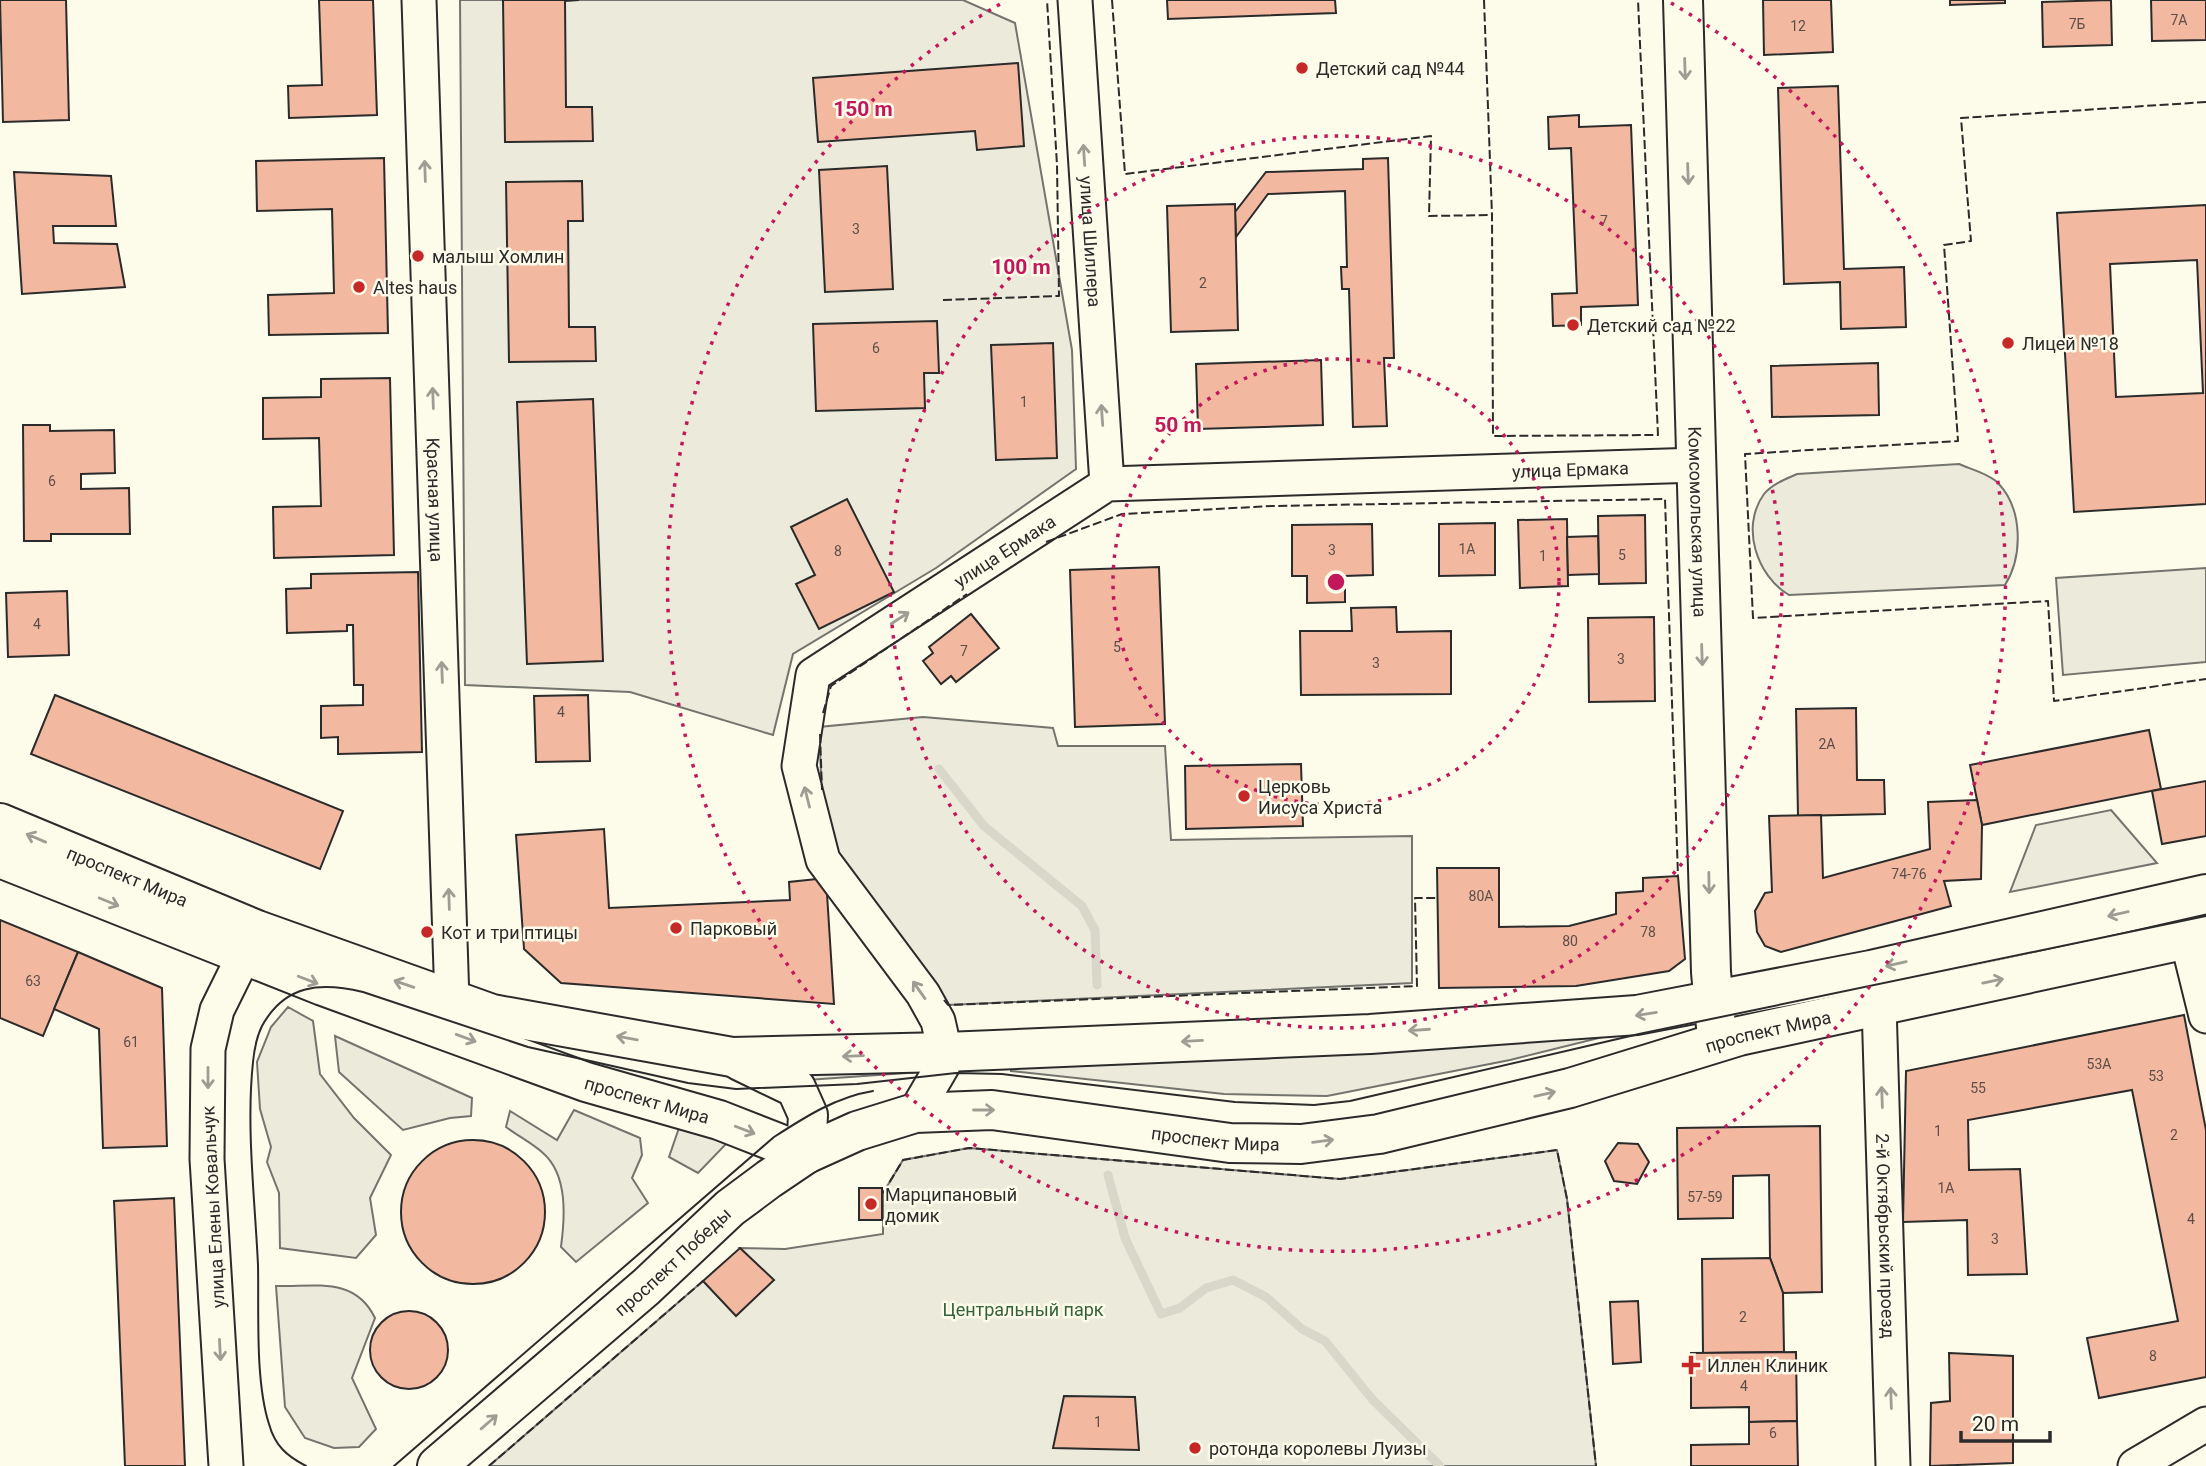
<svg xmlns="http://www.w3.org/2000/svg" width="2206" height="1466" viewBox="0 0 2206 1466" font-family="Roboto,sans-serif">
<rect width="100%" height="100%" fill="#fdfbea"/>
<g fill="#ecebdb" stroke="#74746e" stroke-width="2">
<polygon points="460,0 963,0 1015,23 1072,350 1076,469 936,568 793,654 773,735 630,692 465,685"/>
<path d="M1959,464C1970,469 1990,474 1998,483C2023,509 2023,556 2005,585L1789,595C1757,576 1740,527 1764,494C1772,484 1786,479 1797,474Z"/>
<polygon points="2206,568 2206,662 2063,675 2056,578"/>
<polygon points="923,717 1053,728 1058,746 1165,746 1171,840 1412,836 1412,983 948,1005 828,842 822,797 819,727"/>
<polygon points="2111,810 2157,863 2010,892 2036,825"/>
<polygon points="288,1007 313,1021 320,1074 354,1118 391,1155 370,1198 376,1235 356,1258 280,1248 279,1193 267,1162 271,1147 260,1109 257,1062 271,1027"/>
<polygon points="1623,1032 1510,1060 1327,1096 1224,1094 1011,1071 1010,1058 1258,1059"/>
<polygon points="335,1036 472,1098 471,1116 450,1118 403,1130 339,1072"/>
<polygon points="781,1069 935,1071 793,1081"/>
<path d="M574,1110L640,1138L642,1155L632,1178L648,1203L576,1262L561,1247C565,1217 568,1175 543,1153C532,1143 518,1136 506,1127L510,1111L557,1140Z"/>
<polygon points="680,1125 727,1143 698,1173 669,1157"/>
<polygon points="969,1148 1340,1179 1557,1150 1567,1199 1596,1466 489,1466 703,1281 773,1280 740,1248 785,1249 883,1234 883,1193 903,1160"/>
<path d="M276,1286C315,1287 355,1276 375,1318L352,1378L376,1429L359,1447L334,1448L305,1438L285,1407Z"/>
</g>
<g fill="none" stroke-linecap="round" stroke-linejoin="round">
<g stroke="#d8d7c9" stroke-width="9">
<polyline points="939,769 984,826 1082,906 1095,930 1097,985"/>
<polyline points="1108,1175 1125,1238 1161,1314 1180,1308 1206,1288 1233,1280 1266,1297 1302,1329 1325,1341 1372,1399 1440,1466"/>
</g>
</g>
<g fill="#f2b8a0" stroke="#2b2b2b" stroke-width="2" fill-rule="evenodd">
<polygon points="0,0 66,0 69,120 3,122"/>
<polygon points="319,0 373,0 377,115 289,118 288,86 322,85"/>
<polygon points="503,0 579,0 565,1 566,107 592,107 593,141 505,142"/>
<polygon points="1167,0 1335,0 1336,13 1168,19"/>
<polygon points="1763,0 1831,0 1833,52 1764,55"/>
<polygon points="1950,0 2005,0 2005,3 1950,5"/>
<polygon points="2111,0 2112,45 2043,47 2042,2"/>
<polygon points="2151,0 2206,0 2206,40 2152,41"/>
<polygon points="1018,63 1024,146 977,150 975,131 818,142 813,78"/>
<polygon points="1838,86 1844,269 1904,267 1906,327 1841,329 1840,282 1784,284 1778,88"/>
<polygon points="1579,115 1579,127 1631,125 1638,305 1581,307 1581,325 1553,326 1552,294 1577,293 1571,148 1549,149 1548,117"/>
<polygon points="384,158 388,333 269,335 268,295 334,293 332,209 257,211 256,161"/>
<polygon points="1388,158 1394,358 1384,358 1387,426 1353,427 1349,289 1342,289 1341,267 1347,267 1345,191 1268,194 1236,237 1235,212 1266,172 1363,169 1363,159"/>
<polygon points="887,166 893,289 825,292 819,170"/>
<polygon points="14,172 111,176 116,226 53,226 54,243 117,244 125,287 22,294"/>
<polygon points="582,181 583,221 568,221 569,327 595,327 596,361 509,362 506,182"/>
<polygon points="1235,204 1238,330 1171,332 1167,206"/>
<path d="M2206,205V504L2074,512L2057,213ZM2197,260L2203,393L2116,397L2110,264Z"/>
<polygon points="937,321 939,373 924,373 925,408 816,411 813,324"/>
<polygon points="1053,343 1057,458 996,460 991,345"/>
<polygon points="1321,360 1323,425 1198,429 1196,364"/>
<polygon points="1878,363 1879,415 1772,417 1771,366"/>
<polygon points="390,378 394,555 274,558 273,507 321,506 319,438 263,439 263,398 321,397 321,379"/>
<polygon points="593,399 603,661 527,664 517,402"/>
<polygon points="23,425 50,425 50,431 114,430 115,473 81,474 81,489 129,488 130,534 51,534 51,541 24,541"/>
<polygon points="847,499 894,592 819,629 796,584 815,575 791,527"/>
<polygon points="1645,515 1646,583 1599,584 1598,516"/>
<polygon points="1567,519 1568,586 1520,588 1518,520"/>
<polygon points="1495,523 1495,575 1439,576 1439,524"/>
<polygon points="1372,524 1373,575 1345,576 1345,602 1307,603 1307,576 1292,576 1292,525"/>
<polygon points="1598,536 1599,574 1568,575 1567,537"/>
<polygon points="1159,567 1165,724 1075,727 1070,570"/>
<polygon points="418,572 422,752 338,754 338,737 321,738 321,706 363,705 363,685 354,685 353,625 347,625 347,631 287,633 286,589 311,588 311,574"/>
<polygon points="67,591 69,655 8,657 6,593"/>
<polygon points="1396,607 1397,632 1451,631 1451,694 1301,695 1300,631 1352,631 1351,608"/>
<polygon points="971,614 999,648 956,682 951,676 941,684 923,661 933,653 929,647"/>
<polygon points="1654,617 1655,701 1589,702 1588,618"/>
<polygon points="55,695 343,811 320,869 31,754"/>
<polygon points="588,695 590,761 536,762 534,696"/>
<polygon points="1856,708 1857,780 1884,780 1885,814 1798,816 1796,709"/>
<polygon points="2149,730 2161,789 1982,825 1970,765"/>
<polygon points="1301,764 1303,826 1186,829 1185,766"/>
<polygon points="2206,781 2206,836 2162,844 2152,791"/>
<polygon points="1977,800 1982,825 1981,879 1944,881 1951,906 1781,952 1765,946 1757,932 1755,911 1765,893 1772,892 1769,816 1821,815 1823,878 1930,849 1928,802"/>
<polygon points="604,829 609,908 790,900 789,882 826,878 834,1004 561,983 524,949 516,835"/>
<polygon points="1437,868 1499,868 1499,927 1569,926 1616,914 1616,893 1643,891 1643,878 1678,876 1685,959 1669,971 1576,986 1439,988"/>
<polygon points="0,920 78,952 43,1036 0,1018"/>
<polygon points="78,952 162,988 167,1146 103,1148 99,1029 54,1009"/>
<polygon points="2184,1015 2206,1130 2206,1377 2099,1398 2087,1338 2178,1321 2132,1090 1968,1120 1969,1170 2020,1169 2027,1274 1968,1275 1967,1220 1903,1222 1906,1071"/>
<polygon points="1820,1126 1822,1292 1783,1293 1770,1258 1769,1175 1733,1176 1733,1218 1678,1219 1677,1128"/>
<circle cx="473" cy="1212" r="72"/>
<polygon points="1618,1143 1638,1144 1649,1162 1637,1184 1614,1181 1605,1161"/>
<rect x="859" y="1188" width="23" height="32"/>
<polygon points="174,1198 185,1466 125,1466 114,1201"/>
<polygon points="740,1248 774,1280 736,1316 703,1281"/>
<polygon points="1770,1258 1783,1293 1784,1352 1703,1353 1702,1259"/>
<polygon points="1638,1301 1641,1362 1613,1364 1610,1302"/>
<circle cx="409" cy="1350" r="39"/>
<polygon points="1796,1352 1797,1421 1749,1422 1749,1407 1691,1408 1691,1353"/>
<polygon points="1949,1353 2013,1356 2013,1463 1930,1466 1931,1403 1950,1401"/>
<polygon points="1064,1396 1135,1397 1139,1450 1053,1448"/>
<polygon points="1797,1421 1798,1466 1691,1466 1691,1445 1749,1444 1749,1422"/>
</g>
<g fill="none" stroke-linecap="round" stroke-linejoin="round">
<defs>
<g id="minor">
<path id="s1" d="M419,0L452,1001"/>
<path id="s2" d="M1075,0L1107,484"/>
<polyline points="2187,939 2206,1016"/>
<path id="s3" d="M1879,1005L1893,1466"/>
<path id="s4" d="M915,1113L943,1065L945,1052L938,1021L923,994L823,860L799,766L813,675L1107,484L1698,465"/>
<polyline points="226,1466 207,1159 208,1049 217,1010 255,933"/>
<polyline points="2135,1466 2206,1424"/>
</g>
<g id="major">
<path id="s5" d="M1683,0L1711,972L1716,1027"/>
<path id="s6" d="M0,823L257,930L492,1014L732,1057L945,1052L1370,1034L1637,1015L1871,970L2206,894"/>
<path id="s7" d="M0,858L323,986L586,1082L719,1120L806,1154"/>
<polyline points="740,1061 796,1088 808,1115 806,1154"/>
<path id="s8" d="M437,1466L646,1287L730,1208L769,1179L806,1154L857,1131L915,1113L992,1110L1230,1143L1301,1144L1379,1134L1570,1088L1739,1036L2206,935"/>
</g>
</defs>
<use href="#minor" stroke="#2b2b2b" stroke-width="37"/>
<use href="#major" stroke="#2b2b2b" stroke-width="42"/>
<use href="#minor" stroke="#fdfbea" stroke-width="33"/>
<use href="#major" stroke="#fdfbea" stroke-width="38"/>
<g stroke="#2b2b2b" stroke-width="2">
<path d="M306,1466C287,1456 275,1446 269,1424C255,1381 259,1311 258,1265C255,1200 246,1127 253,1062C254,1052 257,1036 262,1026C285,984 321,982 363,992L528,1047L688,1083L736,1089L857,1084L956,1073L1002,1074L1235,1102L1314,1105L1350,1101L1639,1034L2206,916"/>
<path d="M394,1466L774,1137C805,1117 836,1097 873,1091"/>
</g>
<g stroke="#2b2b2b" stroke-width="2" stroke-dasharray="9 3.5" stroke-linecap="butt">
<polyline points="1112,0 1125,174 1431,136 1429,216 1492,215"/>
<polyline points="1484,0 1492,215 1493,436 1658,435 1638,0"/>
<polyline points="2206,102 1961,118 1971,241 1944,245 1958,441 1745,454 1753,618 2048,601 2054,701 2206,679"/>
<polyline points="943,300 1059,296 1057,165 1047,0"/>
<polyline points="1046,542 1122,514 1272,506 1665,499 1678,876"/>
<polyline points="823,713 831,686 967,594"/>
<polyline points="820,734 822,790"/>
<polyline points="944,1000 948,1005 1417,986 1415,898 1438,898"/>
<polyline points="883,1193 903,1160 969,1148 1340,1179 1557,1150 1567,1199 1596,1466"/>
<polyline points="489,1466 703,1281"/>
</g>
</g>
<defs><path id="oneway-shaft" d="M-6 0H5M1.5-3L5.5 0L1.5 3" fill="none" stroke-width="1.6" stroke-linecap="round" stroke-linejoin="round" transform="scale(1.75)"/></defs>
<g stroke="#9e9d94">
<use href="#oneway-shaft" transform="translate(1685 69) rotate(88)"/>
<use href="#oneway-shaft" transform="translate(1084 155) rotate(-94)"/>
<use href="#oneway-shaft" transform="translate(425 171) rotate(-92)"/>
<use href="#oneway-shaft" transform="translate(1688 174) rotate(88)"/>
<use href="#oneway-shaft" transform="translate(433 398) rotate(-92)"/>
<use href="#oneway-shaft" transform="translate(1102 415) rotate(-94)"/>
<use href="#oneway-shaft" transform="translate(900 618) rotate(-33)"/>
<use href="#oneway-shaft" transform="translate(1702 655) rotate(88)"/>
<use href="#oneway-shaft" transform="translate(442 672) rotate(-92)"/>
<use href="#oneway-shaft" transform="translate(807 797) rotate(-104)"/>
<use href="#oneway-shaft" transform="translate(36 838) rotate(-157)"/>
<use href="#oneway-shaft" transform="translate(1709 883) rotate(89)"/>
<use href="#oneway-shaft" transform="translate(449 899) rotate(-92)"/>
<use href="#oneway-shaft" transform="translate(109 902) rotate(22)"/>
<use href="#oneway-shaft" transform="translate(2118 914) rotate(167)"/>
<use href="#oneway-shaft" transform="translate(1896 964) rotate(167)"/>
<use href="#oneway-shaft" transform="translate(308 980) rotate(21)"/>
<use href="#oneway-shaft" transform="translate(1993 981) rotate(-12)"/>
<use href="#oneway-shaft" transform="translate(404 984) rotate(-161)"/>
<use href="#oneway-shaft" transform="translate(919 990) rotate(-125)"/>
<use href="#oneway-shaft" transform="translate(1646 1014) rotate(171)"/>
<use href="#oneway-shaft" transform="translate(1419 1030) rotate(176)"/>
<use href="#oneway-shaft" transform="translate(466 1038) rotate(20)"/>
<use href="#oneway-shaft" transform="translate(627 1038) rotate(-170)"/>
<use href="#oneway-shaft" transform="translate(1192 1041) rotate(177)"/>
<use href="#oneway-shaft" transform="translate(853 1056) rotate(178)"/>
<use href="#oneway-shaft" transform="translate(208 1078) rotate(90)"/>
<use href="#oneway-shaft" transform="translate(1545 1094) rotate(-13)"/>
<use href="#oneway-shaft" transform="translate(1882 1097) rotate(-92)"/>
<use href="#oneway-shaft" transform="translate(984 1110)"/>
<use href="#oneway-shaft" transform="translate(745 1130) rotate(21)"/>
<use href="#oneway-shaft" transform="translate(1323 1141) rotate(-7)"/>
<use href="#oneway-shaft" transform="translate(220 1350) rotate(87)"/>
<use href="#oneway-shaft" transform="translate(1891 1398) rotate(-92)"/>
<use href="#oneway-shaft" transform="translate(489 1422) rotate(-41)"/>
</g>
<g fill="none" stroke="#c2185b" stroke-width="3.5" stroke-dasharray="3.5 7">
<circle cx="1336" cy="582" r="223"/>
<circle cx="1336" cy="582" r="446"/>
<path d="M1671 3A669 669 0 1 1 1002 3"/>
</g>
<g fill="#c62828" stroke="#fdfbea" stroke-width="2.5">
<circle cx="1302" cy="68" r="7"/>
<circle cx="418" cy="256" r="7"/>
<circle cx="359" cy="287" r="7"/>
<circle cx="1573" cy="325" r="7"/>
<circle cx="2008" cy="343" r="7"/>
<circle cx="1244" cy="796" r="7"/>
<circle cx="676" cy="928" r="7"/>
<circle cx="427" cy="932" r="7"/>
<circle cx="871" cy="1204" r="7"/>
<path d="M1687.5 1354.5h7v7h7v7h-7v7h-7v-7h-7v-7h7z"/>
<circle cx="1195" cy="1448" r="7"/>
</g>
<g text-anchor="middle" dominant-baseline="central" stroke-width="5" stroke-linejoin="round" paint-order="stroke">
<g font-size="14" fill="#5d4e48">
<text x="2179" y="20">7А</text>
<text x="2077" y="24">7Б</text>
<text x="1798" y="26">12</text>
<text x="1604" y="221">7</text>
<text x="856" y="229">3</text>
<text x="1203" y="283">2</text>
<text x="876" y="348">6</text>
<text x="1024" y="402">1</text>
<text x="52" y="481">6</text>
<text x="1467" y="549">1А</text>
<text x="1332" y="550">3</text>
<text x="838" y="551">8</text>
<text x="1622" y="555">5</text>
<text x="1543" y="556">1</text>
<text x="37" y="624">4</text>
<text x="1117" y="647">5</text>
<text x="964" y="651">7</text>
<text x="1621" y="659">3</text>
<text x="1376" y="663">3</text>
<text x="561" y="712">4</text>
<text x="1827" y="744">2А</text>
<text x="1909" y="874">74-76</text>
<text x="1481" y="896">80А</text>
<text x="1648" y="932">78</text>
<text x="1570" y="941">80</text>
<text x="33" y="981">63</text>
<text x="131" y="1042">61</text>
<text x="2099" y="1064">53А</text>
<text x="2156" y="1076">53</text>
<text x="1978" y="1088">55</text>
<text x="1938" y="1131">1</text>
<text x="2174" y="1135">2</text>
<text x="1946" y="1188">1А</text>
<text x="1705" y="1197">57-59</text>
<text x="2191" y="1219">4</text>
<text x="1995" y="1239">3</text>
<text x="1743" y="1317">2</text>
<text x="2153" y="1356">8</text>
<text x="1744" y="1386">4</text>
<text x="1098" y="1422">1</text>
<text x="1773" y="1433">6</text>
</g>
<g font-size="18" fill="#2b2b2b" stroke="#fdfbea" text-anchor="start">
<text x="1316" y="68">Детский сад №44</text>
<text x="432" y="256">малыш Хомлин</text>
<text x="373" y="287">Altes haus</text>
<text x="1587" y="325">Детский сад №22</text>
<text x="2022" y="343">Лицей №18</text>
<text x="1258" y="786">Церковь<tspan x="1258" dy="21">Иисуса Христа</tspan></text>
<text x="690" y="928">Парковый</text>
<text x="441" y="932">Кот и три птицы</text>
<text x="885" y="1194">Марципановый<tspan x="885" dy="21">домик</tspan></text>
<text x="1707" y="1365">Иллен Клиник</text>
<text x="1209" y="1448">ротонда королевы Луизы</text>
</g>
<g font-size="18" fill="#2b2b2b" stroke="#fdfbea">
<text stroke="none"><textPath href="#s2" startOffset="242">улица Шиллера</textPath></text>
<text stroke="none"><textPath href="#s4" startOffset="1302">улица Ермака</textPath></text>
<text stroke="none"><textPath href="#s1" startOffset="500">Красная улица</textPath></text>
<text stroke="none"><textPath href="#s5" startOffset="522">Комсомольская улица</textPath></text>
<text stroke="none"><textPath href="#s4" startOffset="716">улица Ермака</textPath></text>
<text stroke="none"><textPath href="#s6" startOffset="138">проспект Мира</textPath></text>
<text stroke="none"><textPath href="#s8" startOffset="1470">проспект Мира</textPath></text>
<text stroke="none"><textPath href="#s7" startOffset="691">проспект Мира</textPath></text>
<text stroke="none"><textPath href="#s8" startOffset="903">проспект Мира</textPath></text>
<text transform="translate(213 1207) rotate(-93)">улица Елены Ковальчук</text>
<text stroke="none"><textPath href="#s3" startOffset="231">2-й Октябрьский проезд</textPath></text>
<text stroke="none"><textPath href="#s8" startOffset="312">проспект Победы</textPath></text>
</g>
<g font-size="18" fill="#34623c" stroke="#fdfbea">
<text x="1023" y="1309">Центральный парк</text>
</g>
</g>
<circle cx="1336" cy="582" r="10" fill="#c2185b" stroke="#fdfbea" stroke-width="3.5"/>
<g font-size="21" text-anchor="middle" font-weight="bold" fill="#c2185b" stroke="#fdfbea" stroke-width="5" stroke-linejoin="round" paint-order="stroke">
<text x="863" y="116">150 m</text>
<text x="1021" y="274">100 m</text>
<text x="1178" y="432">50 m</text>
</g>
<path d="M1961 1431v10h89v-10" fill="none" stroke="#2b2b2b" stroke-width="3.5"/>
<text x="1972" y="1431" font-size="21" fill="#2b2b2b" stroke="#fdfbea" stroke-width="5" paint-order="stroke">20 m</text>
</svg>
